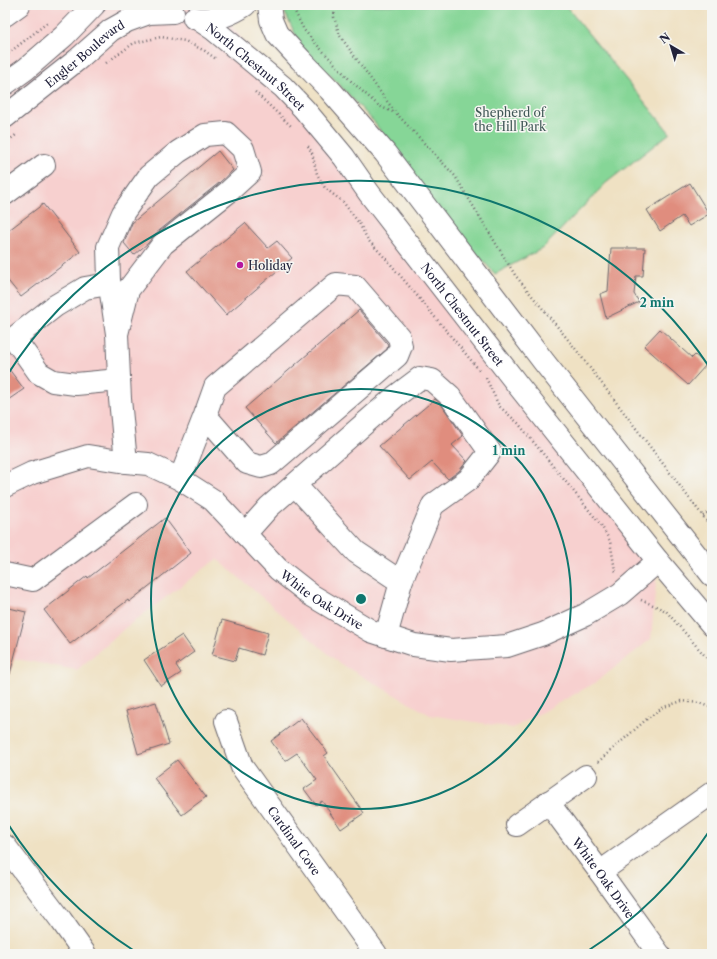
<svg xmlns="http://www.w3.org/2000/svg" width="717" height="959" viewBox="0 0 717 959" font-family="'Libre Caslon Text',serif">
<rect width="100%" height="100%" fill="#f6f6f2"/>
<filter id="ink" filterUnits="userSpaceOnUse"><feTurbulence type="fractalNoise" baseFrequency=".025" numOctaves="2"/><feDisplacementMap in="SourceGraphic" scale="8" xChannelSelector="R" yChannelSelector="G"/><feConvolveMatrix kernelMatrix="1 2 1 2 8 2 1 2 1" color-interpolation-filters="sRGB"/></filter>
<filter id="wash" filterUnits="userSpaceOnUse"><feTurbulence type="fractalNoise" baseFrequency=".012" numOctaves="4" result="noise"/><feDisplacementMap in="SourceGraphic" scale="16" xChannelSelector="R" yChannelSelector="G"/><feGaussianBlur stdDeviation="0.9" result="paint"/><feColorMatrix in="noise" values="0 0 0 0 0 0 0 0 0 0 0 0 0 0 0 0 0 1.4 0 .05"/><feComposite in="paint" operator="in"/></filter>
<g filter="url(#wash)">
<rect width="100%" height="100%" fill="#efe1c3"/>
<g fill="#f7d0cf">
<polygon points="5,5 152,5 5,112"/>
<polygon points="153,5 214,5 369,193 658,561 651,639 595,683 513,728 430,715 339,663 217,559 125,628 77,670 5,657 5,114"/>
</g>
<polygon fill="#86d697" stroke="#547c69" points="284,5 565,5 670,133 606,183 543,248 495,274 440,214 374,122 334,79 302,48 283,9"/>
<g id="blocks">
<g fill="#e08d7e">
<polygon points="218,151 233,170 219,183 155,234 148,243 134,255 124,243 132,223"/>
<polygon points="690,183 709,214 689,226 682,216 660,231 647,210"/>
<polygon points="43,204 80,252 21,297 5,277 5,233"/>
<polygon points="245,223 268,248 277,241 292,258 226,315 187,271"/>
<polygon points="611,248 645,248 643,276 636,276 634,294 639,302 606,318 600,294 608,291"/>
<polygon points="359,310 387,343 388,345 387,349 276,443 245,408"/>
<polygon points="660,329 692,358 695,355 706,365 688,385 644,346"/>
<polygon points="5,364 24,389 5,402"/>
<polygon points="435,399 441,404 463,436 452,445 467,461 459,471 448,479 432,462 410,480 379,446"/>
<polygon points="165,518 191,553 129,602 128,600 70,644 44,610 87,576 88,578"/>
<polygon points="5,607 26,612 10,674 5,674"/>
<polygon points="222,620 268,633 262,655 239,648 235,661 212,655"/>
<polygon points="182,635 194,652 176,665 181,673 161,686 144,660"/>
<polygon points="156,702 169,744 138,754 126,711"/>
<polygon points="301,718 328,753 324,756 364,813 341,829 322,801 316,805 304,789 317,780 297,753 285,761 271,741"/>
<polygon points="177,760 206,797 182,815 154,778"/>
</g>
</g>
</g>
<g filter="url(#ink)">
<use href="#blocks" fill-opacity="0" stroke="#6a656b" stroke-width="1"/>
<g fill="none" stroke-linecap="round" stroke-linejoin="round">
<defs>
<g id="minor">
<polyline points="5,15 19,5"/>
<polyline points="5,194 44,165"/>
<polyline points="109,284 85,288 55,306 14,338 39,373 53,381 76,384 119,380"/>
<polyline points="117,334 128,290 163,244 227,193 250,172 243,149 226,133 205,135 178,152 149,176 123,213 108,247 109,280 117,334 120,399 126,462"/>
<polyline points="180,479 205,415 215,387 336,284 355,286 399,337 401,346 397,356 271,464 261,467 247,463 205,415"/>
<polyline points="295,485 356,552 401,582"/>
<path id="s1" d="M5,486L32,473L88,456L126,462L148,464L180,479L213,500L278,569L311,595L371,631L414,645L451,650L507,646L543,634L585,615L620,594L658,561"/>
<polyline points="245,534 269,507 396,396 420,378 432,380 450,396 490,452 468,480 433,505 401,582 386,636"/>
<polyline points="5,574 33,580 136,504"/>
<path id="s2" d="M226,721L242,767L376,954"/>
<path id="s3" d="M548,802L600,872L659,954"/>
<polyline points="517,825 586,776"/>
<polyline points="5,846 61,920 85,954"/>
<polyline points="600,872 712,793"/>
</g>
<g id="major">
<polyline points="269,5 271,20 277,34 301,60 330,90 385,153 544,362 712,575"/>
<path d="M194,18C213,22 230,15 245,5"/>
<path id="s4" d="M198,19L213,29L283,87L304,109L344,157L369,193L517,384L658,561L712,625"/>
<polyline points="5,84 26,69 64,36 94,5"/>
<path id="s5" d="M5,117L77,60L111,30L127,21L149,13L173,12"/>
</g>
</defs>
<use href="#minor" stroke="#6a656b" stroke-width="24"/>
<use href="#major" stroke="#6a656b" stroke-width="24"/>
<g stroke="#6a656b" stroke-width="2.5" stroke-dasharray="1 3" stroke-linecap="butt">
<polyline points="294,5 295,12 304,30 319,47 352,82 379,106 395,113"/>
<polyline points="335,5 334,17 340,36 386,100 396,113 455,176 515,275 574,347 712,528"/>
<polyline points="5,56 47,23"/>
<polyline points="106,63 134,43 161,37 185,41 205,51 216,59"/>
<polyline points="255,92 292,127"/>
<polyline points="5,143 16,135"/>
<polyline points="308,146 312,153 317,174 325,188 343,202 359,223 368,240 388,261 480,371"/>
<polyline points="486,378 499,406 518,423 601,525 610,541 615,570 617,573"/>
<polyline points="703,516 712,509"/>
<polyline points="641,600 653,605 666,611 712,664"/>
<polyline points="598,762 648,718 664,707 682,701 699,703 712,708"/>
</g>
<use href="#minor" stroke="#fff" stroke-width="22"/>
<use href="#major" stroke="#fff" stroke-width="22"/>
</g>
</g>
<g fill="none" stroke="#0f766e" stroke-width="2">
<circle cx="361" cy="599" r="210"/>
<path d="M710 830A419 419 0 0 1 586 952M136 952A419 419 0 0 1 6 821M6 377A419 419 0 0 1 710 368"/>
</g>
<circle fill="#b5179e" stroke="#f6f6f2" stroke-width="1.5" cx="240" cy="265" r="4"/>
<g text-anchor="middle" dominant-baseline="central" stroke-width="3" stroke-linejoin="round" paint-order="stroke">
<g font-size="12" fill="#22223b" stroke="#f6f6f2">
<text stroke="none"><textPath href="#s5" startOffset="102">Engler Boulevard</textPath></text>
<text stroke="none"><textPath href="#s4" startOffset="75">North Chestnut Street</textPath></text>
<text stroke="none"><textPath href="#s4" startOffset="399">North Chestnut Street</textPath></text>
<text stroke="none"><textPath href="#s1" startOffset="372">White Oak Drive</textPath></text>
<text stroke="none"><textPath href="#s2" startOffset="139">Cardinal Cove</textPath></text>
<text stroke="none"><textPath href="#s3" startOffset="94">White Oak Drive</textPath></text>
</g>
<g font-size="12" fill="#405857" stroke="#f6f6f2">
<text x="510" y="112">Shepherd of<tspan x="510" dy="14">the Hill Park</tspan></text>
</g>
<g font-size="12" fill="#22223b" stroke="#f6f6f2" text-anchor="start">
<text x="248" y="265">Holiday</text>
</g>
</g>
<circle cx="361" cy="599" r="6" fill="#0f766e" stroke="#f6f6f2" stroke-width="2"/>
<g font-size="12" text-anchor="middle" font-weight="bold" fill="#0f766e" stroke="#f6f6f2" stroke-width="3" stroke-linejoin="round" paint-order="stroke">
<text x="657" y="307">2 min</text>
<text x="509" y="455">1 min</text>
</g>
<rect width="717" height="959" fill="none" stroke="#f6f6f2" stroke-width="20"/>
<g transform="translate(671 46) rotate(322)" stroke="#f6f6f2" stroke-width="3" paint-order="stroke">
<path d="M0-3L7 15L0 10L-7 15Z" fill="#22223b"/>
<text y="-6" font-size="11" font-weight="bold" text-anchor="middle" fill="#22223b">N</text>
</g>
</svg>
